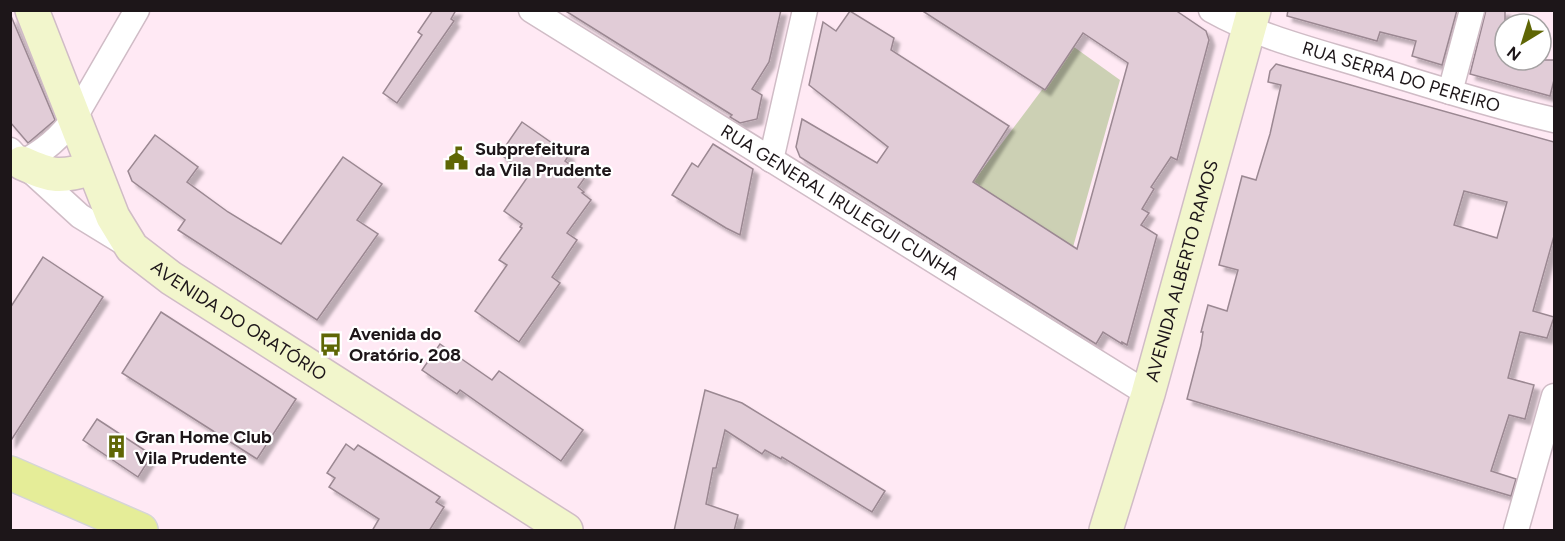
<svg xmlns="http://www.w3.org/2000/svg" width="1565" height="541" viewBox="0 0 1565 541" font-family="Figtree,sans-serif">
<defs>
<filter id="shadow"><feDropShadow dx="5.5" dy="5.5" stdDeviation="1.5" flood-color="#0004"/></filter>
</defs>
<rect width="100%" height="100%" fill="#ffe9f4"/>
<polygon fill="#ccd0b4" points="1074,47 1120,80 1073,247 970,186"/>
<g fill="#e1ccd7" stroke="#9b8892" stroke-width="1.5" fill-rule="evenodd" filter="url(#shadow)">
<polygon points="433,10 456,10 451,19 454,21 397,103 383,93 422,35 418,32"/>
<polygon points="564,10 781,10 769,62 752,89 762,95 757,119 740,123 730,117 732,115"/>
<polygon points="921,10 1175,10 1206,31 1209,40 1177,160 1171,157 1151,187 1154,189 1142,209 1149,213 1141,225 1157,235 1127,345 1122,342 1122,344 1103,332 1096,344 800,157 796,147 802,119 877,163 888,147 809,85 823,22 836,31 850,11 894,38 891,50 1009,126 973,182 1077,249 1128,63 1083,33 1045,90"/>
<polygon points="1288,10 1457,10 1442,65 1412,56 1416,41 1380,32 1377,41 1287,16"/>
<polygon points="1486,10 1505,10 1505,60 1554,60 1554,80 1550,96 1470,74"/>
<polygon points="11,16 55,120 28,143 10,122"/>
<path d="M1276,64L1554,142V236L1533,311L1554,317L1547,338L1520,332L1508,378L1534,385L1525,419L1509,415L1491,471L1516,479L1511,496L1187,399L1201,345L1203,332H1201L1208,305L1227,311L1238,270L1219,265L1242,176L1256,180L1270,134L1281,85L1268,82L1270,71ZM1464,191L1507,202L1497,238L1454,225Z"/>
<polygon points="522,122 569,155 565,161 586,176 578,187 584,192 582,193 591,200 567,233 577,240 552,277 560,283 519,342 475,311 507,265 499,260 522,228 520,227 522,224 504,211 529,175 500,154"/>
<polygon points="155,135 198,167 187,182 228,212 281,244 343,157 382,184 357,220 378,234 317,320 178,230 185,220 132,181 128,171"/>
<polygon points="713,144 753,169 740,235 726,228 672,195 692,163 698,167"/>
<polygon points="43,257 103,297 10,442 10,308"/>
<polygon points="161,312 296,399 257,459 122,373"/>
<polygon points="440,344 492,380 499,371 583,430 561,461 460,390 457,394 422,370"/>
<polygon points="705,390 742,403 885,491 872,512 782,457 781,459 765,450 762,454 725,430 716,468 713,468 706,504 738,515 734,531 674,531"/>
<polygon points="97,419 152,455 138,477 83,440"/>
<polygon points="346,444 354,450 358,445 440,497 436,502 444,507 429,531 372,531 379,519 329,487 335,478 327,473"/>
</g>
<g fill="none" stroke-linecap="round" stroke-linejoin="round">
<defs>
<g id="minor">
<path id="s1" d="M531,10L1148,394"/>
<path id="s2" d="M1211,10C1259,37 1313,50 1365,66C1428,85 1491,106 1554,120"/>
<polyline points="1450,92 1472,10"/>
<polyline points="10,150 22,163 80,216 129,246"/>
<polyline points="771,160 805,10"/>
<path d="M22,163C45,150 59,139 75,117L137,10"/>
<polyline points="1516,530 1554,396"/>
</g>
<g id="secondary">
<path id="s3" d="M32,10L113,217L132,248L171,278L566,530"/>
<path d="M22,163C53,177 60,178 93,168"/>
<path id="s4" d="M1106,530L1148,394L1254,10"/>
</g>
<polyline id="primary" points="10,473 141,530"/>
</defs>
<use href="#minor" stroke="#d0bcc6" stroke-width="27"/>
<use href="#secondary" stroke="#d0bcc6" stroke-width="36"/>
<use href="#primary" stroke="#d6d5d6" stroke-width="36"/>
<use href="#minor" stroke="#fff" stroke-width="24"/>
<use href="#secondary" stroke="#f2f6cc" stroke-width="33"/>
<use href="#primary" stroke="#e5ed98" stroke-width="33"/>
</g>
<defs>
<symbol id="civic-bare" viewBox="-9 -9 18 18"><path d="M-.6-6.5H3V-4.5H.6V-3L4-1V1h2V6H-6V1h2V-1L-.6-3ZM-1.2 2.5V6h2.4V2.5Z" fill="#5f6605" stroke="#fff" stroke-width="2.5" paint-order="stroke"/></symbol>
<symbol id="bus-bare" viewBox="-9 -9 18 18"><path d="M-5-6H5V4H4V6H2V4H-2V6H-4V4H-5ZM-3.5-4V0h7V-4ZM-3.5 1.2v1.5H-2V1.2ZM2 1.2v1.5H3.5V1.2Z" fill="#5f6605" stroke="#fff" stroke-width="2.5" paint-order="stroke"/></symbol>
<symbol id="building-bare" viewBox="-9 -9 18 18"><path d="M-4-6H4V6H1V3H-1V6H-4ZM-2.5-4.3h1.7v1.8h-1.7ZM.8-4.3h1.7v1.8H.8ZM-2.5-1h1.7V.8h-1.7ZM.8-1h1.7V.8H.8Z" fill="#5f6605" stroke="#fff" stroke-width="2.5" paint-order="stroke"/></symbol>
</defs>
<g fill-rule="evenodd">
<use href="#civic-bare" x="440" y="142" width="33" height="33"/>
<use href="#bus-bare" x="314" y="328" width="33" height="33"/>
<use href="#building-bare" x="100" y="430" width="33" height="33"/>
</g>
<g text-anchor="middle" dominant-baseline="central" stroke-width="4.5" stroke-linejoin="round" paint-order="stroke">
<g font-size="18" fill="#1d1619" stroke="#fff">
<text stroke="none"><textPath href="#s2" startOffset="202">RUA SERRA DO PEREIRO</textPath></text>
<text stroke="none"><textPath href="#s1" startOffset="364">RUA GENERAL IRULEGUI CUNHA</textPath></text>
<text stroke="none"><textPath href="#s4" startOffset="270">AVENIDA ALBERTO RAMOS</textPath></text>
<text stroke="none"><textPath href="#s3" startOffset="388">AVENIDA DO ORATÓRIO</textPath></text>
</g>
<g font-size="18" font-weight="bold" fill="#1d1619" stroke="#fff" text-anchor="start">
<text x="475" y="149">Subprefeitura<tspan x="475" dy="21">da Vila Prudente</tspan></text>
<text x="349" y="334">Avenida do<tspan x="349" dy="21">Oratório, 208</tspan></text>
<text x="135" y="437">Gran Home Club<tspan x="135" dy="21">Vila Prudente</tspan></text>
</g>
</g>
<rect width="1565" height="541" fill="none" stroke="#1d1619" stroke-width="24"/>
<g transform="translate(1523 42) rotate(218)"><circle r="28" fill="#ffffff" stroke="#a5a2a3" stroke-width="1.5"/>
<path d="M0-4.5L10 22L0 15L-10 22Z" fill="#5f6605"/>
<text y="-9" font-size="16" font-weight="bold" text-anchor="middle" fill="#1d1619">N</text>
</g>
</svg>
